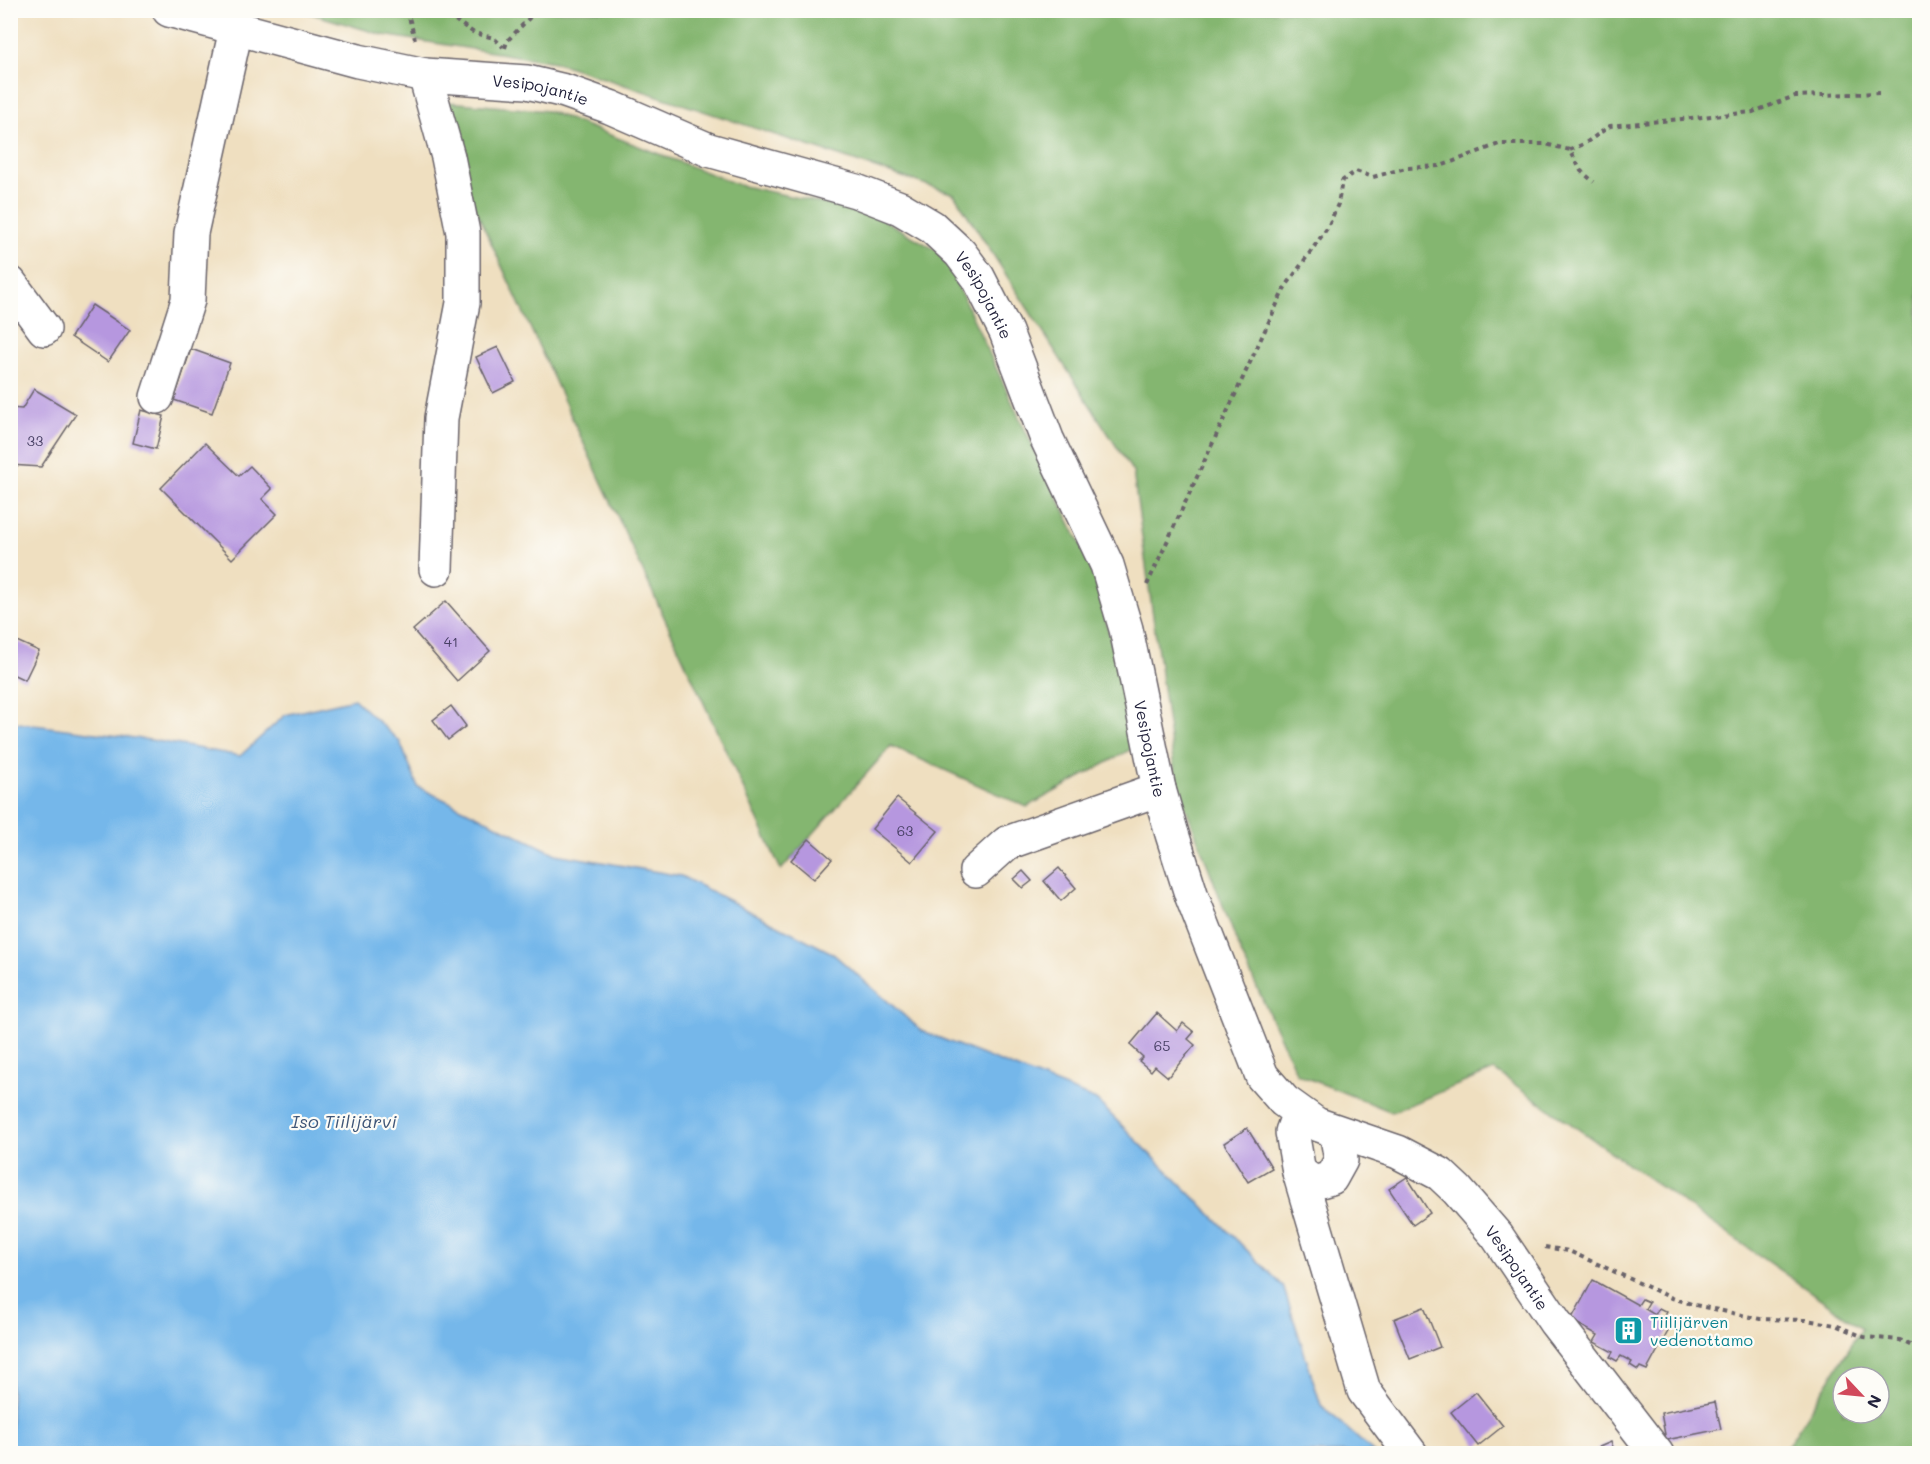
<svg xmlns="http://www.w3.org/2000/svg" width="1930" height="1464" viewBox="0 0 1930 1464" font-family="Mali,sans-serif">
<rect width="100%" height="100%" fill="#fdfcf7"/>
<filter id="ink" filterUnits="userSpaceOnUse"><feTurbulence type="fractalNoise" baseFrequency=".0167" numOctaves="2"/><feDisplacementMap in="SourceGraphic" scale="12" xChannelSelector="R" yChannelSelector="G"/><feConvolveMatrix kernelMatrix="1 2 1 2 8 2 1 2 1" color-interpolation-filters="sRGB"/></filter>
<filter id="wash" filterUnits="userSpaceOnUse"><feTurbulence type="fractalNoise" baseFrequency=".008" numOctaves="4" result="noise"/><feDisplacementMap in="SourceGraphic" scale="24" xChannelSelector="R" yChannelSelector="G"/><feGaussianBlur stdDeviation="1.35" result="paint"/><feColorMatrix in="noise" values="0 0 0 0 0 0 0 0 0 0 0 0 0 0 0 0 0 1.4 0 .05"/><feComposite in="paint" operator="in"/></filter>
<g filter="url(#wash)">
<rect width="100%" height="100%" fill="#efdfc0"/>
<g fill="#84b670" stroke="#536c56" stroke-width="1.5" fill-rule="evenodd">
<path d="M302,11H1919V1453H1783L1862,1328L1494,1070L1392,1112L1297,1074L1241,953L1176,782L1133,472L954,194L555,62L383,35ZM1843,1377H1879V1413H1843Z"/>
<polygon points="425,100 548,111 739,185 875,215 943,254 1026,432 1094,572 1137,746 1027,807 891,746 781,870"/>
</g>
<polygon fill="#74b7ea" stroke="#4b6c92" stroke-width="1.5" points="354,699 400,742 418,787 556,854 681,876 832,953 922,1031 1096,1100 1283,1286 1321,1405 1374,1453 11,1453 11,722 158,741 240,756 285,715"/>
<g id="blocks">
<g fill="#b697df">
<polygon points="92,305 130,330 108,362 71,337"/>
<polygon points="498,347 515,382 493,393 476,357"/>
<polygon points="191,349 230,363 212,413 174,400"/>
<polygon points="34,389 76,414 41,467 10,465 10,408 22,409"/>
<polygon points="141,410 164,416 156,449 133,443"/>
<polygon points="205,443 239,476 250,466 272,489 262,499 277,514 232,559 161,488"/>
<polygon points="446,601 490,651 457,681 413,630"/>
<polygon points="10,638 39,651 25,680 10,673"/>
<polygon points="451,706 466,726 448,740 433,720"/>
<polygon points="897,798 938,831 912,862 872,829"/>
<polygon points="809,839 832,859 814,879 791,860"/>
<polygon points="1059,868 1076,888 1061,901 1044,881"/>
<polygon points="1023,871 1032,881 1023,888 1014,879"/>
<polygon points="1157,1013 1177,1031 1183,1023 1194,1032 1188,1039 1195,1045 1168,1077 1155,1066 1151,1071 1139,1061 1143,1057 1130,1045"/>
<polygon points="1247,1128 1272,1168 1248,1182 1224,1143"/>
<polygon points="1407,1177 1430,1213 1413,1225 1389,1189"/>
<polygon points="1593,1280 1638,1305 1642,1299 1649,1302 1645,1309 1655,1315 1659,1308 1667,1312 1663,1319 1672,1324 1647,1370 1640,1367 1638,1370 1630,1365 1632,1362 1621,1356 1617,1361 1610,1357 1613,1352 1594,1342 1598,1335 1571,1320"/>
<polygon points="1424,1307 1440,1347 1410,1359 1394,1319"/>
<polygon points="1476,1392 1503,1426 1478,1446 1451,1412"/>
<polygon points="1715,1402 1721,1429 1666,1440 1661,1413"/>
<polygon points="1611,1442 1616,1454 1600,1454 1597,1448"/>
</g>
</g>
</g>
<g filter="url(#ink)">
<use href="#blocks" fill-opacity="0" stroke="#6a646a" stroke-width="1.5"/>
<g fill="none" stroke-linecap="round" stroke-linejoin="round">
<defs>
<g id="minor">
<path id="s1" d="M169,10L358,61L425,75L527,82L565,91L610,107L709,150L856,191L900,208L932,227L960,253L978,277L1006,332L1047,439L1107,565L1126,629L1159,789L1172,834L1192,897L1262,1076L1284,1101L1316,1124L1398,1152L1440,1174L1457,1190L1497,1236L1555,1322L1657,1454"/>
<polyline points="425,75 448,157 463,233 463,303 441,418 436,569"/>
<polyline points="10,283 44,329"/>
<polyline points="157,397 188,300 191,233 236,29"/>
<polyline points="976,871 1007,843 1159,789"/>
<polyline points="1299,1113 1292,1132 1299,1172 1314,1183 1331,1178 1341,1160 1336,1132"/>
<polyline points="1299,1172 1364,1391 1411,1454"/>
</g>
</defs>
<use href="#minor" stroke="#6a646a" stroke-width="36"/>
<g stroke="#6a646a" stroke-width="4" stroke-dasharray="4.5 4.5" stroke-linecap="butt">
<polyline points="407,10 415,39"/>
<polyline points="440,10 474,33 494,38 503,47"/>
<polyline points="505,48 507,41 533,14 549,10"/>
<polyline points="1570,150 1584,144 1610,126 1753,112 1795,96 1879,93"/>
<polyline points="1147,585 1284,289 1328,227 1338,204 1342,181 1356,171 1373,177 1406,168 1441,166 1499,144 1545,144 1570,150 1581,171 1594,182"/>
<polyline points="1545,1247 1569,1251 1672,1298 1695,1305 1760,1319 1807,1320 1835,1325 1864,1337 1900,1340 1920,1350"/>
</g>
<use href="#minor" stroke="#fff" stroke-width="33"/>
</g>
</g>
<defs>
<symbol id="building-square" viewBox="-11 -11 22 22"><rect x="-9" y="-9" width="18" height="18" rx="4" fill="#0f9aa8" stroke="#fdfcf7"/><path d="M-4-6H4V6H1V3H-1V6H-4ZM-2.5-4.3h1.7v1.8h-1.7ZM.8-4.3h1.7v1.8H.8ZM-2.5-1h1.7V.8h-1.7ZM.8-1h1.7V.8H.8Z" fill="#fff"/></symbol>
</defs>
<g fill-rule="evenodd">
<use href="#building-square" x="1612" y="1314" width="33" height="33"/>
</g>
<g text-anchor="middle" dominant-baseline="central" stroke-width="4.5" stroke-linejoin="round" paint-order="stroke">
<g font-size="14" fill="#473f64">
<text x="35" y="440">33</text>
<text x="451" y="641">41</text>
<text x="905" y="830">63</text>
<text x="1162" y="1045">65</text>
</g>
<g font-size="16" fill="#22223b" stroke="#fdfcf7">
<text stroke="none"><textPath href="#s1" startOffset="381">Vesipojantie</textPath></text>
<text stroke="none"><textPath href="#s1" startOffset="885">Vesipojantie</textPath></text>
<text stroke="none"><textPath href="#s1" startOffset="1371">Vesipojantie</textPath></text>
<text stroke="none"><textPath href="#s1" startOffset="2046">Vesipojantie</textPath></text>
</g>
<g font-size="16" fill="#0d838f" stroke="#fdfcf7" text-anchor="start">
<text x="1650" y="1321">Tiilijärven<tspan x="1650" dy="18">vedenottamo</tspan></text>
</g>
<g font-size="18" font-style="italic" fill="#3f5678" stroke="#fdfcf7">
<text x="344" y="1121">Iso Tiilijärvi</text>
</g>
</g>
<rect width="1930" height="1464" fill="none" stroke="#fdfcf7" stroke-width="36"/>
<g transform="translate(1861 1395) rotate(116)"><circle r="28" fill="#fdfcf7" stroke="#a5a5ac" stroke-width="1.5"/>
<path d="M0-4.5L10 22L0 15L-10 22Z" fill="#d1495b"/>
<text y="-9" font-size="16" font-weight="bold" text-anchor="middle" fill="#22223b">N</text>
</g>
</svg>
